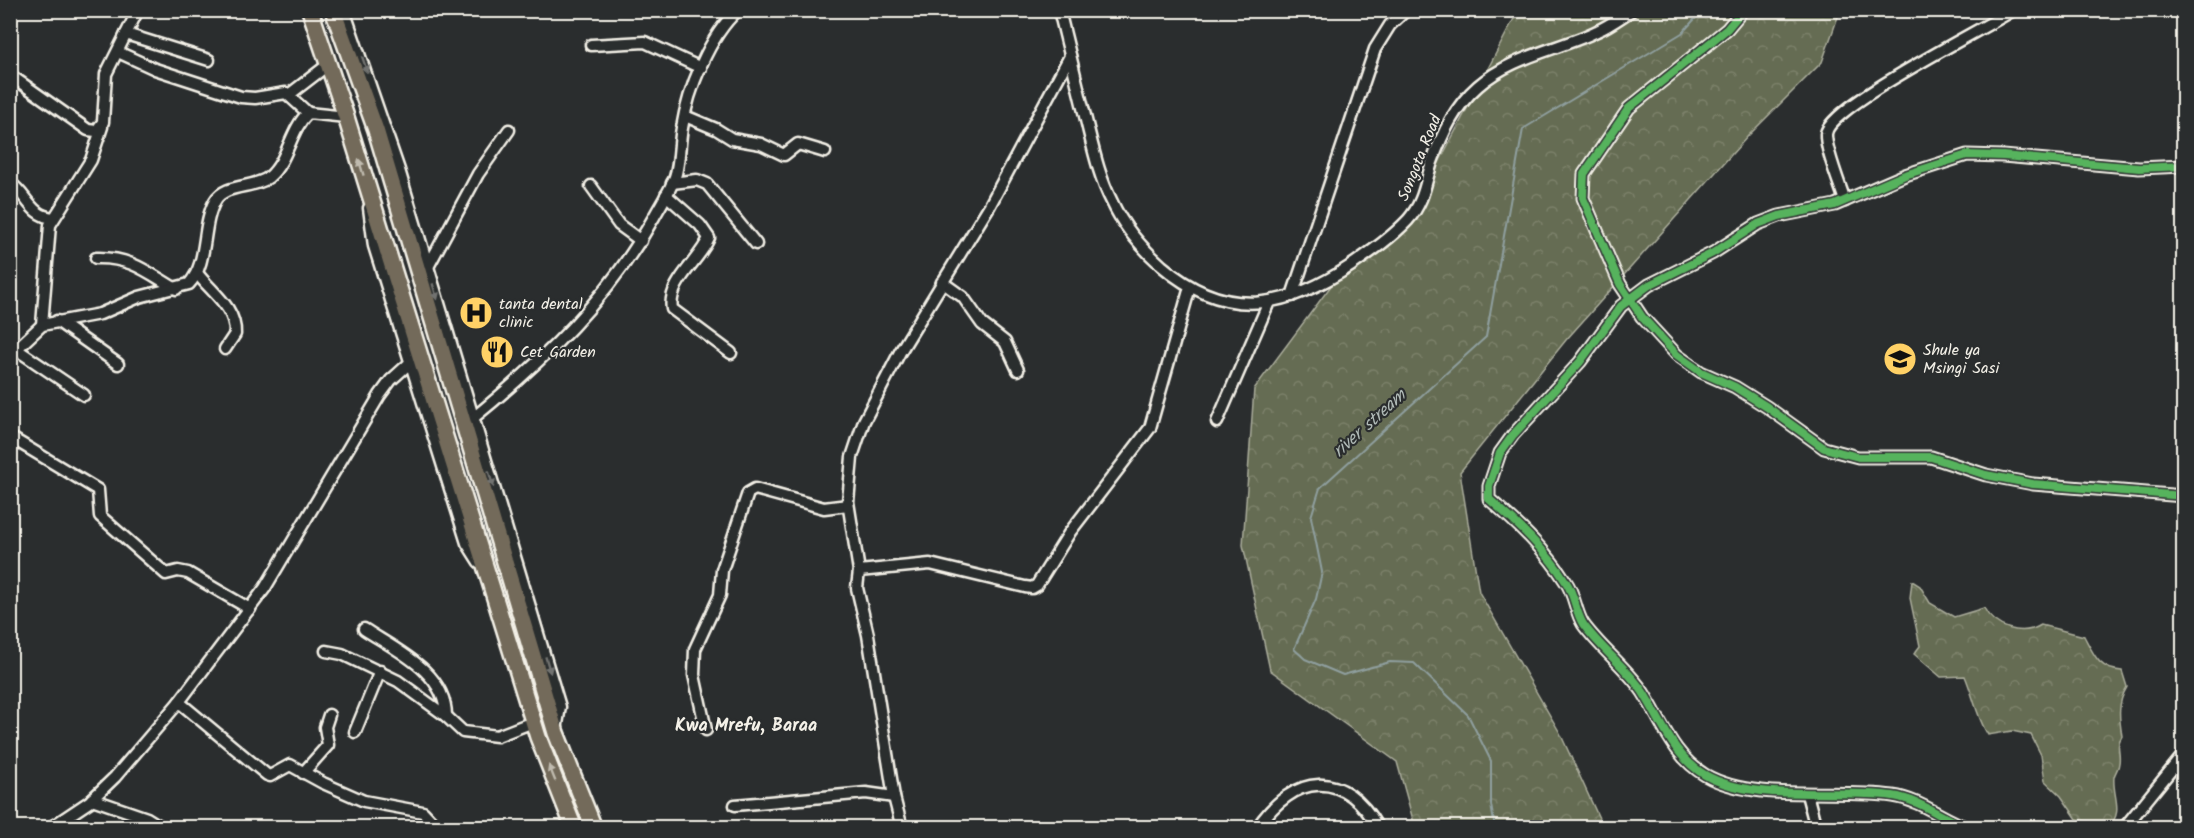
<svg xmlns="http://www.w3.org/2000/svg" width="2194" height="838" viewBox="0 0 2194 838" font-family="Kalam,sans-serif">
<defs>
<pattern id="forest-crowns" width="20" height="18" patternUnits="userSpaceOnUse" patternTransform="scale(1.5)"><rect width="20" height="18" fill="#656c52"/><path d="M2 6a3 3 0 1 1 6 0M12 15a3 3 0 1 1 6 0" fill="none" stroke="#7c816b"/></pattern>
</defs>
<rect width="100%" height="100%" fill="#2a2d2e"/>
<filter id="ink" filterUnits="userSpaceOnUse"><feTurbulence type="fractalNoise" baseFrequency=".0167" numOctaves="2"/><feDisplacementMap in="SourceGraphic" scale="12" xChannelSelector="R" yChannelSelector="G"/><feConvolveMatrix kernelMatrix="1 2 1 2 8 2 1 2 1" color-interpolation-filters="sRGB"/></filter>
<g filter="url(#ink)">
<g fill="url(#forest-crowns)" stroke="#acae9d" stroke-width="1.5">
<polygon points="1518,11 1840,11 1822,62 1748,136 1566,340 1460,472 1479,592 1560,733 1603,827 1415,827 1397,762 1270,670 1243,545 1254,389 1342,271 1410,218"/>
<path d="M1912,581L1920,586L1930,603L1954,617L1984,608C1994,628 2022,637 2041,625L2084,636C2094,655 2099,670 2122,671L2127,687C2117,703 2119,718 2122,736C2115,747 2121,752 2119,763C2119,768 2115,772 2114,777C2112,796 2125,812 2108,827L2077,819L2061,796L2045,781L2041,755L2031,735L2012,731L1988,735C1977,718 1973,695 1965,676L1941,677L1914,654L1920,646L1910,598Z"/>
</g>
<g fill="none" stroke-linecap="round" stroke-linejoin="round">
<polyline stroke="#8f9f9f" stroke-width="2" points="1495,828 1491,805 1491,761 1468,715 1414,663 1390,662 1343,675 1305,659 1294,649 1316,599 1322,572 1311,517 1320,488 1486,337 1523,129 1682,33 1703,10"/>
<defs>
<g id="minor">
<polyline points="344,10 399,170 560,707 556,730"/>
<path d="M1059,10C1068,47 1077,84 1086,120C1093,148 1099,177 1112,202C1123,226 1142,248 1162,266C1226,321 1286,309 1352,265C1372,251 1391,238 1408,220C1424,202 1425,184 1432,162C1442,134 1455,106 1478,86C1512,56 1558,50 1597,31C1609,26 1621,17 1632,10"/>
<polyline points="1743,10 1727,29 1629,108 1584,174 1583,198 1620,284 1642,317 1677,355 1701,372 1735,387 1767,407 1824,448 1858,457 1931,457 1986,475 2033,484 2184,496"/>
<polyline points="126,34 209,60"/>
<polyline points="591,45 645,42 701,68"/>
<polyline points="118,52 155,69 241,97 255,98 286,93 308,113"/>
<polyline points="10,75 88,130 96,131 103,122 106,74 138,10"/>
<polyline points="290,94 329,64"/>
<polyline points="685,116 716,129 732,139 761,144 784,155 798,144 825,152"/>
<path d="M10,183C27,194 30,216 53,218"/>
<polyline points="672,183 697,180 707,184 756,244"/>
<polyline points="591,186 619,225 641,241"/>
<path d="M666,195L700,225L709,238C700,260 667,283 672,309L731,353"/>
<path d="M1845,201C1840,185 1825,148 1826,134C1827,107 1986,28 2013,10"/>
<polyline points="369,208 374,246 467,543 479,562"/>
<path d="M96,258C131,257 147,272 176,289"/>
<polyline points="428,267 478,174 509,130"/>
<path d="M197,273C211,292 236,307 235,334L225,349"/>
<polyline points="942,282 963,297 982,324 1005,342 1018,370"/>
<polyline points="1292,296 1375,49 1390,25 1406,10"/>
<polyline points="57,321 118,364"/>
<polyline points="42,325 50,225 91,160 102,127"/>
<polyline points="16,349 84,395"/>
<path d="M10,355L42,325L100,314L139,297L189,284C209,262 201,226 215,201C225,183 254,189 269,177C288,161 290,130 308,113L346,117"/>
<path d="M472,419C543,361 609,298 654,217C661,204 670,191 675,177C680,162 679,144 682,128C688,90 709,36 738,10"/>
<polyline points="1217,422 1269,302"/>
<polyline points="10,437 98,490 100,516 166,574 178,571 188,573 250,609"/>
<polyline points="859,571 930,564 1025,587 1032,588 1037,585 1070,532 1150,428 1190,287"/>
<path d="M364,629C396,650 446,672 446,716"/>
<polyline points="326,651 342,654 398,681 446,716 463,732 497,736 533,722"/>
<polyline points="179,702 267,775 270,776 290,765 323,783 364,801 423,812 438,828"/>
<polyline points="706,730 694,675 695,649 720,595 722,570 748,493 755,489 824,508 848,505"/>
<polyline points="355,732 380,671"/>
<polyline points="303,773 328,745 325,727 329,715"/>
<polyline points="1807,794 1816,828"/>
<polyline points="92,799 147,818 163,828"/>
<polyline points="735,805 866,793 894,797"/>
<polyline points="50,828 89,802 115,777 179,702 265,588 380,395 391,380 412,361"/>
<polyline points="902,828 894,797 868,635 857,588 859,571 848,502 852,457 864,421 900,352 990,205 1070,56"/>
<path d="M1257,828C1294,773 1344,768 1378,828"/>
<path d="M1968,828C1942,819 1921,800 1893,796C1837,788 1754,803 1705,775C1673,756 1662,722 1643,692C1626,667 1601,649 1583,624C1575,611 1575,595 1566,582C1546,550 1517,523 1489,499V486L1500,453L1513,435L1580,362L1621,306L1649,285L1713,253L1758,224L1779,216L1835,205L1905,175L1967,155L2003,156L2139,168L2184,166"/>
<polyline points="2124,828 2184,754"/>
</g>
<g id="highway">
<polyline points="310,10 346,117 538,737 574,828"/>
<polyline points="333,10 376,130 556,733 594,828"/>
</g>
</defs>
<use href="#minor" stroke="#f4f1e8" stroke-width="15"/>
<use href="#highway" stroke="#f4f1e8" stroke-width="20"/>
<use href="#minor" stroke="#2a2d2e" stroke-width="10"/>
<use href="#highway" stroke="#736b5a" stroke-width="15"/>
<defs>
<g id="cycleway">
<polyline points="1743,10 1727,29 1629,108 1584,174 1583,198 1620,284 1642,317 1677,355 1701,372 1735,387 1767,407 1824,448 1858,457 1931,457 1986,475 2033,484 2184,496"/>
<path d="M1968,828C1942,819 1921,800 1893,796C1837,788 1754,803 1705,775C1673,756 1662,722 1643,692C1626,667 1601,649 1583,624C1575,611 1575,595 1566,582C1546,550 1517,523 1489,499V486L1500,453L1513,435L1580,362L1621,306L1649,285L1713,253L1758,224L1779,216L1835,205L1905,175L1967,155L2003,156L2139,168L2184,166"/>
</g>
</defs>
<use href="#cycleway" stroke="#2a2d2e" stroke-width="11"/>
<use href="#cycleway" stroke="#56b35d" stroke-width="8"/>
</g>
<defs><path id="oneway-solid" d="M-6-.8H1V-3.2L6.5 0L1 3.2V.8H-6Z" transform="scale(1.5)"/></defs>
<g fill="#71726f">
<use href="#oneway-solid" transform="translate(365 65) rotate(71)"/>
<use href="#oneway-solid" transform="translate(435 292) rotate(74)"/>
<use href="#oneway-solid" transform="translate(491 479) rotate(73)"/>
<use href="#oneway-solid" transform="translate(548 665) rotate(73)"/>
</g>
<g fill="#c0bbaf">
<use href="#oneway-solid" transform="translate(361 167) rotate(-107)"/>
<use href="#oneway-solid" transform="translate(552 773) rotate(-112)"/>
</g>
</g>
<defs>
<symbol id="hospital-disc" viewBox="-11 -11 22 22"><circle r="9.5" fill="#ffd166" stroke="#2a2d2e"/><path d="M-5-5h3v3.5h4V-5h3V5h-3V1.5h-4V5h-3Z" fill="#111"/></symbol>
<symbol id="restaurant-disc" viewBox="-11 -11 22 22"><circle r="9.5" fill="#ffd166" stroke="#2a2d2e"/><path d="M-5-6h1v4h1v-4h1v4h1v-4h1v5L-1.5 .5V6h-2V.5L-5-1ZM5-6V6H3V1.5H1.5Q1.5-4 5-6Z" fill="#111"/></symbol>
<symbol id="school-disc" viewBox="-11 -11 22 22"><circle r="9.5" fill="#ffd166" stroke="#2a2d2e"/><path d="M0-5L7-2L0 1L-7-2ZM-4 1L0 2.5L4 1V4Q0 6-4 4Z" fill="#111"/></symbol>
</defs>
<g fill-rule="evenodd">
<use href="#hospital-disc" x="457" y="294" width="38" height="38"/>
<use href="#restaurant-disc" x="478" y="333" width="38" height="38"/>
<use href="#school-disc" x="1881" y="340" width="38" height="38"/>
</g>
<g text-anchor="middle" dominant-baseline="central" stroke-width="4.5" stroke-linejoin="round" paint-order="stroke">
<g font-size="16" fill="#f4f1e8" stroke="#2a2d2e">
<text transform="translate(1420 158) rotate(-68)">Songota Road</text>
</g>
<g font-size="16" fill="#f4f1e8" stroke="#2a2d2e" text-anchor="start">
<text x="499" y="304">tanta dental<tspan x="499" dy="18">clinic</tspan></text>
<text x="1923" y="350">Shule ya<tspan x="1923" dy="18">Msingi Sasi</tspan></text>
<text x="520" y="352">Cet Garden</text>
</g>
<g font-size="18" font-style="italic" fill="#b0bab7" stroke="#2a2d2e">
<text transform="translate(1370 424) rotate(-42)">river stream</text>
</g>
<g font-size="18" font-weight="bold" fill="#f4f1e8" stroke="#2a2d2e">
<text x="746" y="726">Kwa Mrefu, Baraa</text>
</g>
</g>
<rect width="2194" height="838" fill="none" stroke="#2a2d2e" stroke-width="36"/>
<rect x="18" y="18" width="2158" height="802" fill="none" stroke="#f4f1e8" stroke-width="2" filter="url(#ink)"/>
</svg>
